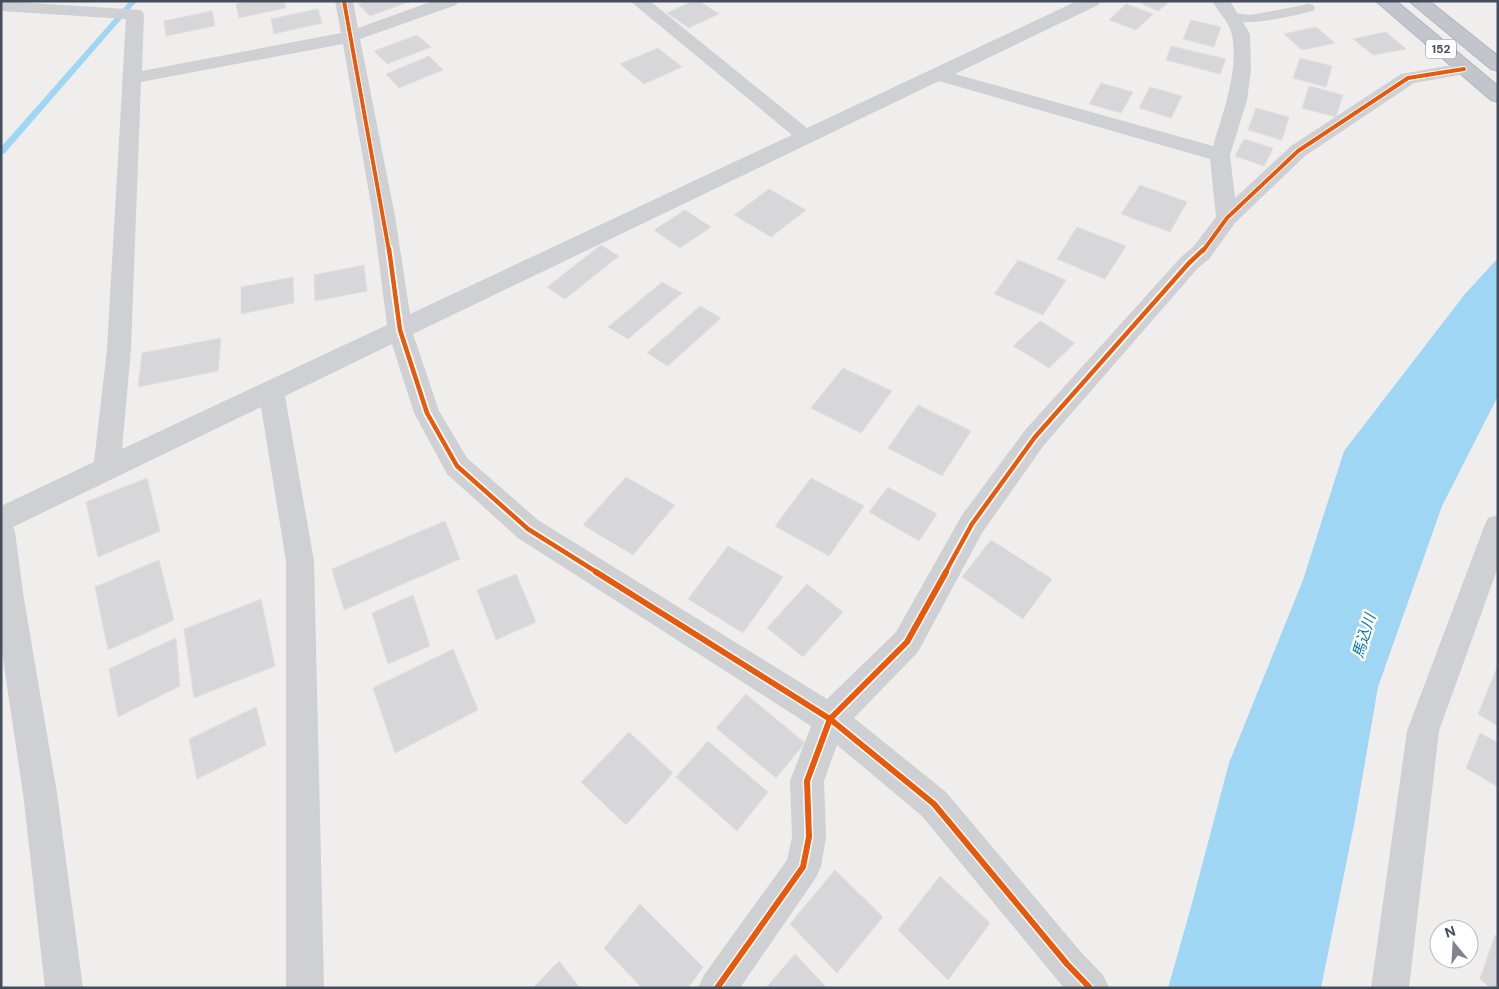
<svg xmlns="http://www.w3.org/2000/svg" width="1499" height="989" viewBox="0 0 1499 989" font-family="'DM Sans','Noto Sans JP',sans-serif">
<rect width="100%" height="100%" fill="#efeeed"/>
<polygon fill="#9ed6f3" points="1498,258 1498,396 1442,506 1378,687 1355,820 1321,988 1168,988 1191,907 1229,763 1303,580 1344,451 1465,294"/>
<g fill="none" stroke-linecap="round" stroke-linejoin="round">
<polygon fill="#9ed6f3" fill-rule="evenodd" points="130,1 137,1 4,154 1,154 1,147"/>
</g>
<g fill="#d7d7d9" stroke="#e0dfe0">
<polygon points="250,1 284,1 286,8 239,18 236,4"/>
<polygon points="366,1 411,1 370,16 358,4"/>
<polygon points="693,1 699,1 719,14 689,28 667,13"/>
<polygon points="1136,1 1170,1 1158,11"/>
<polygon points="1126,4 1153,14 1136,30 1109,20"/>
<polygon points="318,9 322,23 274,34 271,19"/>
<polygon points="212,11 215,26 166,36 164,21"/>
<polygon points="1191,20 1221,27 1214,47 1183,39"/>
<polygon points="1316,27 1335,43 1302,50 1284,34"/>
<polygon points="1386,32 1406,49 1373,55 1353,39"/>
<polygon points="417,35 431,47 387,64 374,51"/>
<polygon points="1171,46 1226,59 1220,74 1166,60"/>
<polygon points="658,48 682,67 644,84 620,64"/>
<polygon points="429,56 443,70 399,88 386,74"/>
<polygon points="1300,58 1332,66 1326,87 1293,78"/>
<polygon points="1101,83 1133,92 1121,113 1089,104"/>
<polygon points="1309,86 1343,95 1336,117 1302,108"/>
<polygon points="1150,87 1182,96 1171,118 1139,108"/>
<polygon points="1256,108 1289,117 1282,140 1248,130"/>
<polygon points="1244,139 1273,148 1264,166 1235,156"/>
<polygon points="1140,185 1187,202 1170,232 1121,214"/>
<polygon points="769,189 806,210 771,237 734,215"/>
<polygon points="685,210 711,227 680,248 654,230"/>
<polygon points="1077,227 1126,246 1105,279 1057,259"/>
<polygon points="601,245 619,256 565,299 547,287"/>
<polygon points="1018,260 1066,280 1043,315 994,294"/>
<polygon points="364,265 367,291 315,301 314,275"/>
<polygon points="293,277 294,303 241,314 241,287"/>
<polygon points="662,282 682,293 628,339 608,327"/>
<polygon points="700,306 721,318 668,366 647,353"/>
<polygon points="1040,321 1075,343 1049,368 1013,346"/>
<polygon points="221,338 218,371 138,387 142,353"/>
<polygon points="843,368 892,391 861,433 811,408"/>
<polygon points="918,405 971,431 942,476 888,448"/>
<polygon points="626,477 675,505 633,555 583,525"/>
<polygon points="147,478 160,531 98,557 86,502"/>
<polygon points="811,478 864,506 829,556 775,526"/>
<polygon points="888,487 937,514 919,541 869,512"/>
<polygon points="445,521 460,559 344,610 332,569"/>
<polygon points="991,540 1052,579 1023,619 962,577"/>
<polygon points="728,546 783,577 743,633 688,599"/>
<polygon points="159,560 174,620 108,650 95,587"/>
<polygon points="516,574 536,622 496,640 477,590"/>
<polygon points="807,584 843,612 803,657 767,628"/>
<polygon points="413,595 430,646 388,664 372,613"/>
<polygon points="261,599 275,666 194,698 184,629"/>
<polygon points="176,638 180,686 118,717 109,669"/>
<polygon points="453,649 478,710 395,753 373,688"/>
<polygon points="1498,665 1498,726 1478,714"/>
<polygon points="746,694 805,743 776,778 716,728"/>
<polygon points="256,707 266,745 197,779 189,739"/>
<polygon points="629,732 673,773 626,825 581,782"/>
<polygon points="1480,733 1498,743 1498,787 1466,768"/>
<polygon points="708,741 768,792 737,831 676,777"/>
<polygon points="835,870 883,917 837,973 790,924"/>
<polygon points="940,876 990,923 948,980 898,930"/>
<polygon points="640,904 703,967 688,988 642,988 604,948"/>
<polygon points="1495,935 1498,937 1498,988 1491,988 1480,979"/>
<polygon points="795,954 827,988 766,988"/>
<polygon points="559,961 580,988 533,988"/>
</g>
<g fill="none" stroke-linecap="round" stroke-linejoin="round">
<defs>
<g id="trunk">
<polygon points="1376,1 1396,1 1498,86 1498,102 1491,100"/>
<polygon points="1409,1 1429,1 1498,56 1498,71 1491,69"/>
</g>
</defs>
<use href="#trunk" stroke="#b1b5be" stroke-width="2"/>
<path fill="#ced0d4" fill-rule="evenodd" d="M1309,4L1313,5L1315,8L1313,11C1296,15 1238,30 1226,17L1232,13L1251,15Z"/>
<g fill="#ced0d4" fill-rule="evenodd">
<path d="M1,1L141,10L144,14L142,71L341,33L335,1H353L358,28L433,1H459L456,5L360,39L395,216L410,314L792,135L630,1H650L807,128L1077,1H1101L1098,5L955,74L1213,146C1223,113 1239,70 1232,35C1230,24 1218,11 1212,1H1230L1250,34L1251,70L1247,100L1230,155L1235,198L1291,146L1401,74L1464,63L1471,65L1473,69L1471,73L1414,83L1305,156L1235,223L1209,259L1197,269L1044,445L982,533L918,652L854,718L946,792L1080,951L1103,975L1109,988H1064L922,816L837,745L824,781L826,837L821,867L815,879L740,988H698L704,975L787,860L792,837L790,781L811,726L518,538L447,474L414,413L392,344L285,396L314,561L324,988H286V561L261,407L13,527L15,532L24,599L57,793L83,988H45L23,793L1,646V506L94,462L107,349L126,19L1,11ZM343,44L373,216L387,325L122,449L131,349L141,82ZM939,81L1210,159L1216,217L1193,247L1181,257L1026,429L962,515L896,632L827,699L538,520L467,458L439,411L413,334Z"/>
<polygon points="1498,515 1498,567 1439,731 1409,988 1371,988 1407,731 1484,527 1488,518"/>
</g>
<use href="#trunk" fill="#c2c5cc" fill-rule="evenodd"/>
<defs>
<g id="cycleway-far2">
<polyline points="344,1 389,251"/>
<polyline points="1203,251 1227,218 1298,151 1408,78 1464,69"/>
</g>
<g id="cycleway-far1">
<polyline points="389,249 400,330 427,413 457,466 528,529 598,573"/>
<polyline points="945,573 972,524 1035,437 1189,263 1204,249"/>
</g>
<g id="cycleway">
<polyline points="596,572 830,719 934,804 1067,964 1090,988"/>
<polyline points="717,988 803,867 809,837 807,781 830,719 907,642 946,572"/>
</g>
</defs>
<use href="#cycleway-far2" stroke="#fff" stroke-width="6"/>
<use href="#cycleway-far1" stroke="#fff" stroke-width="8"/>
<use href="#cycleway" stroke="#fff" stroke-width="9"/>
<use href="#cycleway-far2" stroke="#e8590c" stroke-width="4"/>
<use href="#cycleway-far1" stroke="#e8590c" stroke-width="4.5"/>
<use href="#cycleway" stroke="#e8590c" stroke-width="6"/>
</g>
<g text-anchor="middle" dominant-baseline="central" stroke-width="5" stroke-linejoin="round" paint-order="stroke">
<rect fill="#fff" stroke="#7b828d" stroke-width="1" x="1426" y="39.5" width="30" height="19" rx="4"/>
<g font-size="12" font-weight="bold" fill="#434d5c">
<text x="1441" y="49">152</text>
</g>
<g font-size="15" font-style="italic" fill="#0074b2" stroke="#fff">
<text transform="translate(1364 636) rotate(-73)">馬込川</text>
</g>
</g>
<rect width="1499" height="989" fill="none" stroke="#434d5c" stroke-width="5"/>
<g transform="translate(1454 944) rotate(342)"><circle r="24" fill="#ffffff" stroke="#b4b8be"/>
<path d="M0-4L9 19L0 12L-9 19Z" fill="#7f858f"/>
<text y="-8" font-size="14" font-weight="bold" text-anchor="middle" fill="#434d5c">N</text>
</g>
</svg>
